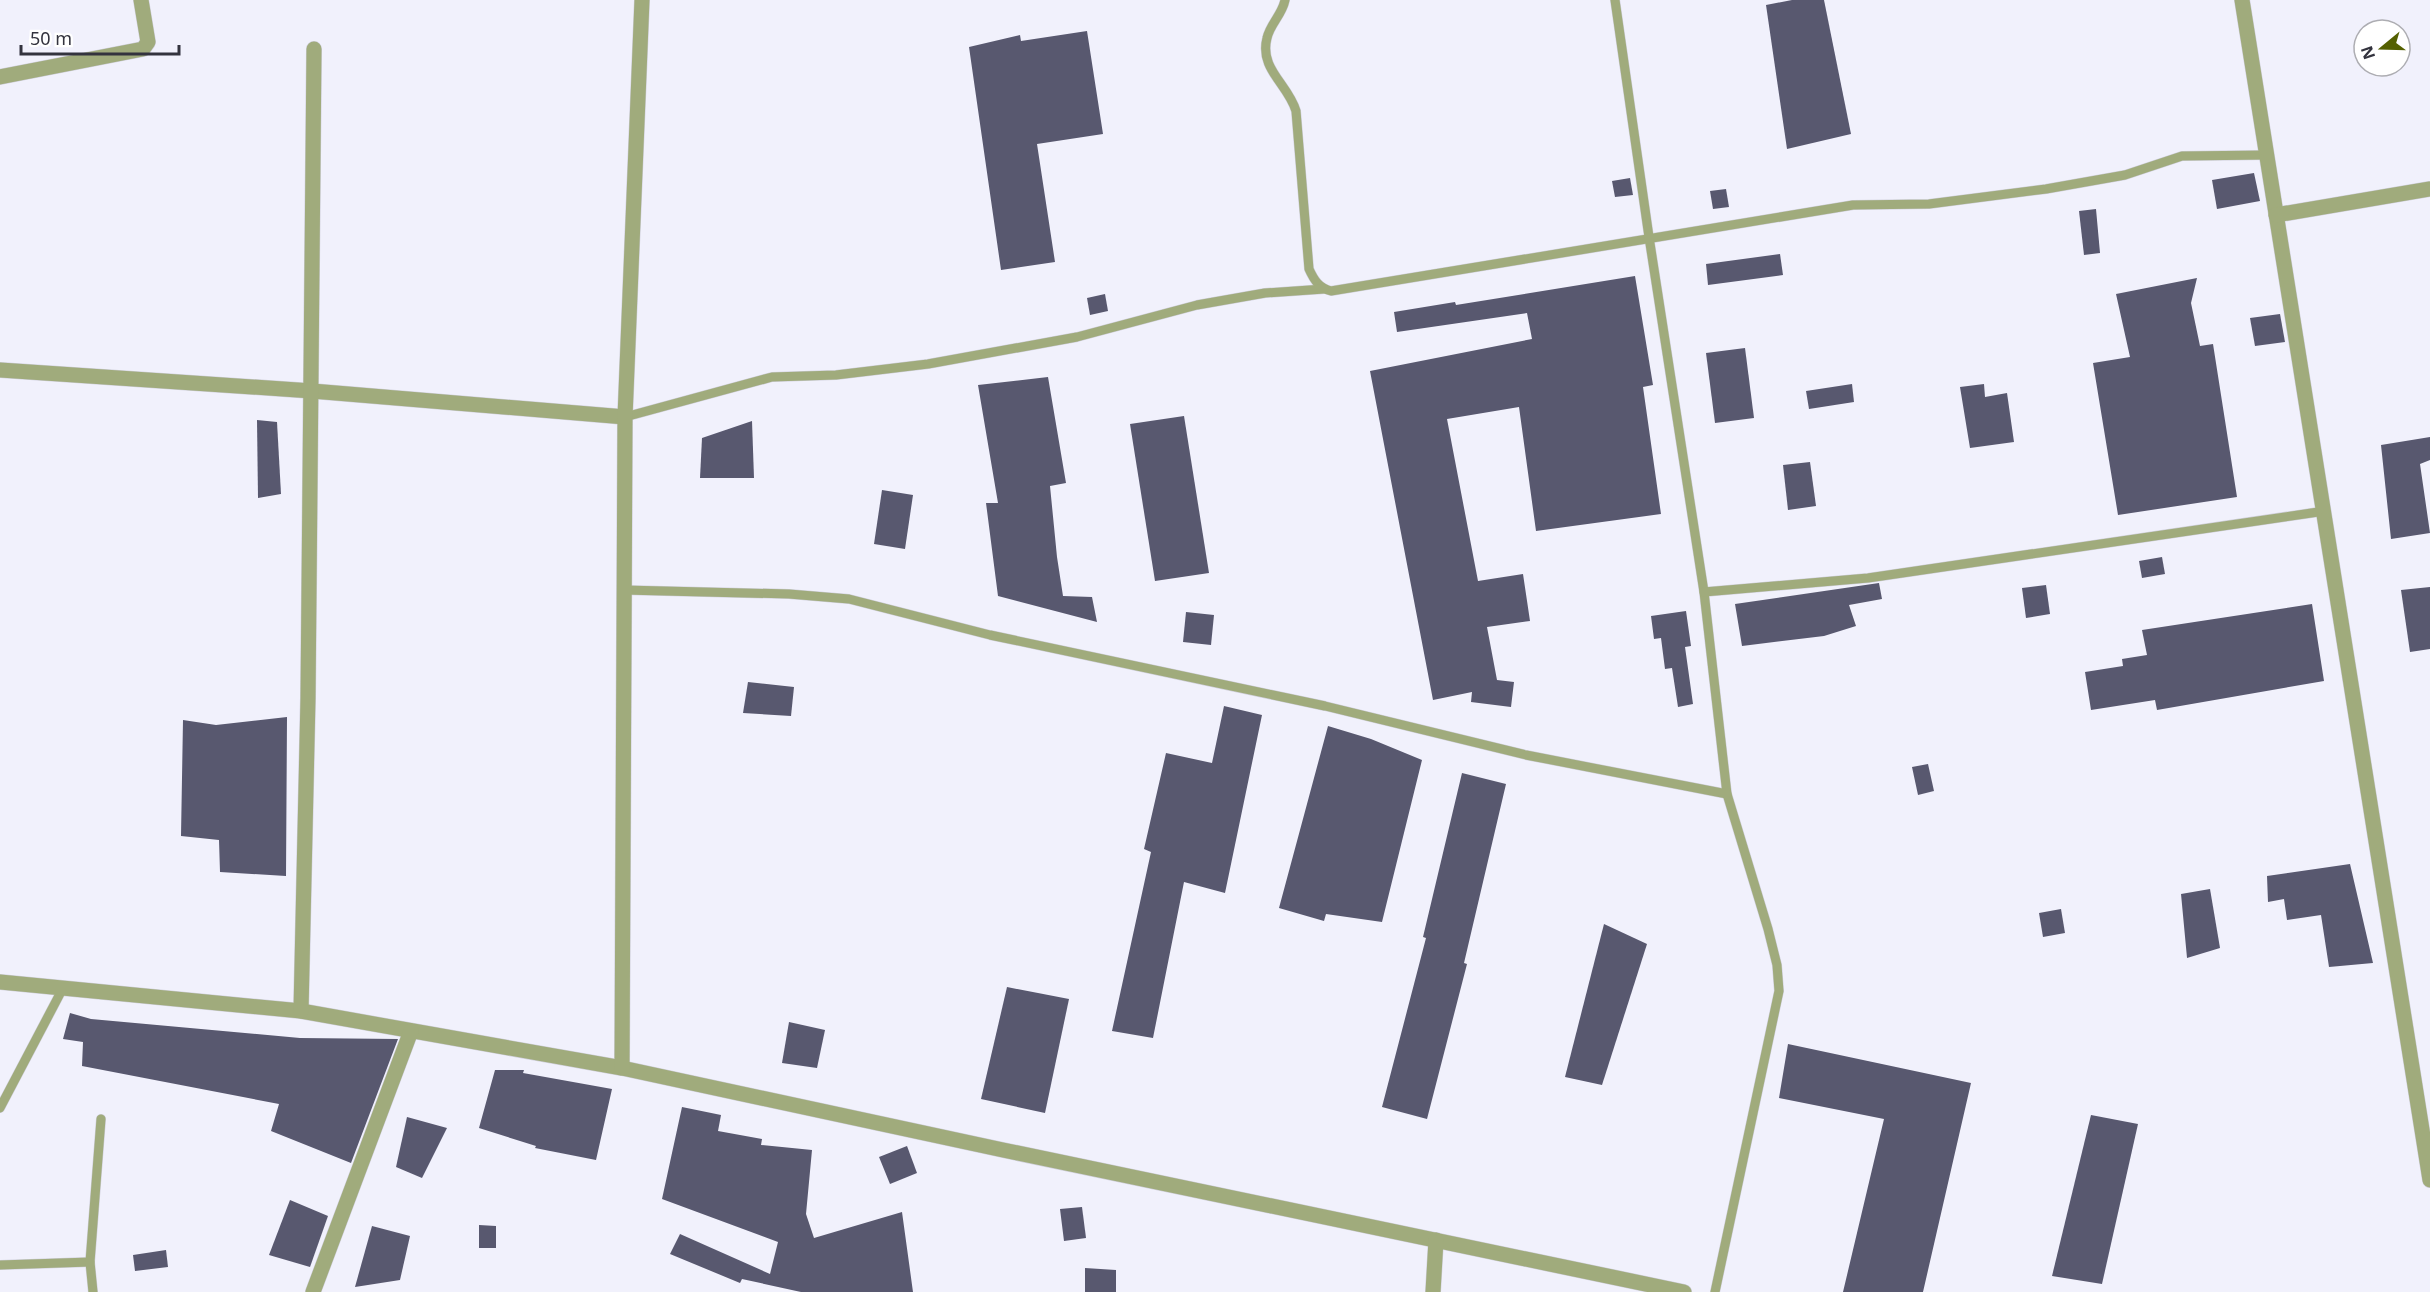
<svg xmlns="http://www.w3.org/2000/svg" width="2430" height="1292" viewBox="0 0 2430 1292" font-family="'Noto Sans',sans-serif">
<rect width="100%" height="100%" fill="#f1f1fc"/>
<g fill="#58586f">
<polygon points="1792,0 1824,0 1851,134 1787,149 1766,5"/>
<polygon points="1087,31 1103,134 1037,144 1055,262 1001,270 969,47 1020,35 1021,41"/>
<polygon points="2254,173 2260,201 2217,209 2212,180"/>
<polygon points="1630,178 1633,195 1615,197 1612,181"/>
<polygon points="1726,189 1729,207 1713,209 1710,191"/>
<polygon points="2096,209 2100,253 2084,255 2079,211"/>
<polygon points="1780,254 1783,275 1708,285 1706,264"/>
<polygon points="1635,276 1653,385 1643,387 1661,514 1536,531 1519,407 1447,419 1478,581 1523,574 1530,621 1487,627 1497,680 1514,682 1511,707 1471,702 1472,692 1433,700 1370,371 1532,339 1527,313 1397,332 1394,312 1455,302 1456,305"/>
<polygon points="2197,278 2191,303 2200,346 2213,344 2237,497 2118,515 2093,363 2130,357 2116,294"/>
<polygon points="1105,294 1108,311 1090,315 1087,298"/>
<polygon points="2280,314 2285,342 2255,346 2250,318"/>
<polygon points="1745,348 1754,418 1715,423 1706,353"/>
<polygon points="1048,377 1066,483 1050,486 1057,557 1063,596 1092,597 1097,622 998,596 986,503 998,503 978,385"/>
<polygon points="1852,384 1854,402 1809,409 1806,391"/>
<polygon points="1984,384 1985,397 2007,393 2014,442 1970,448 1960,387"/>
<polygon points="1184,416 1209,573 1155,581 1130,424"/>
<polygon points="257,420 277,422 281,494 258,498"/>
<polygon points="752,421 754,478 700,478 702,438"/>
<polygon points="2430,437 2430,460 2420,464 2430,533 2391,539 2381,445"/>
<polygon points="1810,462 1816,506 1788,510 1783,465"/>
<polygon points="882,490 913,495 905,549 874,544"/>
<polygon points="2162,557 2165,574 2142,578 2139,561"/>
<polygon points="1879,583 1882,599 1849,605 1856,626 1824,636 1742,646 1735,604"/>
<polygon points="2046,585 2050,614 2026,618 2022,588"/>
<polygon points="2430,587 2430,649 2410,652 2401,590"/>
<polygon points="2312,604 2324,681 2157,710 2155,700 2091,710 2085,672 2123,666 2122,659 2147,655 2142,630"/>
<polygon points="1686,611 1691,646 1685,647 1693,704 1678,707 1672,668 1665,669 1661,638 1654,639 1651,616"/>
<polygon points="1186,612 1214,615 1211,645 1183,642"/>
<polygon points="748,682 794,687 791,716 743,713"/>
<polygon points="1224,706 1262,715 1225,893 1184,882 1153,1038 1112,1031 1151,852 1144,849 1166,753 1212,763"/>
<polygon points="287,717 286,876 220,872 219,840 181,836 183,720 216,725"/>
<polygon points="1328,726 1371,739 1422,760 1382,922 1326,914 1324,921 1279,908"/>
<polygon points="1928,764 1934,791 1918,795 1912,767"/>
<polygon points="1462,773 1506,784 1464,963 1467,964 1427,1119 1382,1107 1426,938 1423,937"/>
<polygon points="2350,864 2373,963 2329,967 2321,915 2287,920 2284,899 2268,902 2267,876"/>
<polygon points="2210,889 2220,948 2187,958 2181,894"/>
<polygon points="2061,909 2065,933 2043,937 2039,913"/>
<polygon points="1604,924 1647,944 1602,1085 1565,1077"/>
<polygon points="1007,987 1069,999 1045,1113 981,1099"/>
<polygon points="70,1013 91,1019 300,1038 398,1039 351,1163 271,1131 279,1104 82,1066 83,1042 63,1039"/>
<polygon points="789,1022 825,1030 817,1068 782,1063"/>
<polygon points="1788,1044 1971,1083 1923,1292 1843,1292 1884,1119 1779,1098"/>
<polygon points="495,1070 524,1070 523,1073 612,1089 596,1160 535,1148 536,1146 479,1128"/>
<polygon points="682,1107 721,1115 718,1131 762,1139 761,1145 812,1150 806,1214 814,1238 902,1212 913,1292 801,1292 742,1279 740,1283 670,1254 680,1234 770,1274 778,1242 662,1199"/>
<polygon points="2091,1115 2138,1124 2102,1284 2052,1276"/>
<polygon points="407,1117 447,1128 422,1178 396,1167"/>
<polygon points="907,1146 917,1173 890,1184 879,1157"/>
<polygon points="290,1200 328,1216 310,1267 269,1255"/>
<polygon points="1082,1207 1086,1238 1064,1241 1060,1209"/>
<polygon points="479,1225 496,1226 496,1248 479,1248"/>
<polygon points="372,1226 410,1236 400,1280 355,1287"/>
<polygon points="166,1250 168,1267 135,1271 133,1255"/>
<polygon points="1085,1268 1116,1270 1116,1292 1085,1292"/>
</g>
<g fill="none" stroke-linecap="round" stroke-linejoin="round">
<defs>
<g id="service">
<path d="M1285,0C1282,15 1270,24 1267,38C1259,69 1288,84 1296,111L1309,269C1314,280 1319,288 1331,291L1853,205L1929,204L2046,189L2125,175L2182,156L2267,155"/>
<polyline points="1615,0 1649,237 1704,592 1727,794 1768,929 1777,965 1779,991 1715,1292"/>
<polyline points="625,417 772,377 836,375 928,364 1077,337 1197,305 1265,293 1324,289"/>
<polyline points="624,590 789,594 849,599 990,635 1325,706 1526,755 1727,794"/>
<polyline points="1704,592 1868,578 2325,511"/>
<polyline points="0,1108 63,988"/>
<polyline points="0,1265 90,1262"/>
<polyline points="93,1292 90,1262 101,1119"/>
</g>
<g id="minor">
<polyline points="2242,0 2430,1180"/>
<polyline points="0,77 143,49 148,42 141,0"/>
<polyline points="2276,215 2430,189"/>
<polyline points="0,370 312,391 625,417"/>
<polyline points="0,982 301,1011 622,1068 1003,1150 1684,1292"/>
<polyline points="301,1011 308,698 314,49"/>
<polyline points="622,1068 625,417 642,0"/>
<polyline points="313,1292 411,1031"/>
<polyline points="1433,1292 1436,1240"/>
</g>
</defs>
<use href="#service" stroke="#cfcfda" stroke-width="10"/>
<use href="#minor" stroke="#cfcfda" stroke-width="16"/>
<use href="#service" stroke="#a0ab7c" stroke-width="9"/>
<use href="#minor" stroke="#a0ab7c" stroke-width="15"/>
</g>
<g transform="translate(2382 48) rotate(251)"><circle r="28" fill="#ffffff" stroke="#adadb2" stroke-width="1.5"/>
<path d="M0-4.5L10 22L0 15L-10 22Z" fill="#546000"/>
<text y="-9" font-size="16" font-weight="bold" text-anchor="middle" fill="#33333e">N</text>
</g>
<path d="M21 45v9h158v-9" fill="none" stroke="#33333e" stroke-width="3"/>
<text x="30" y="45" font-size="18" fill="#33333e" stroke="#ffffff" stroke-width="4.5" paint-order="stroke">50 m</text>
</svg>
